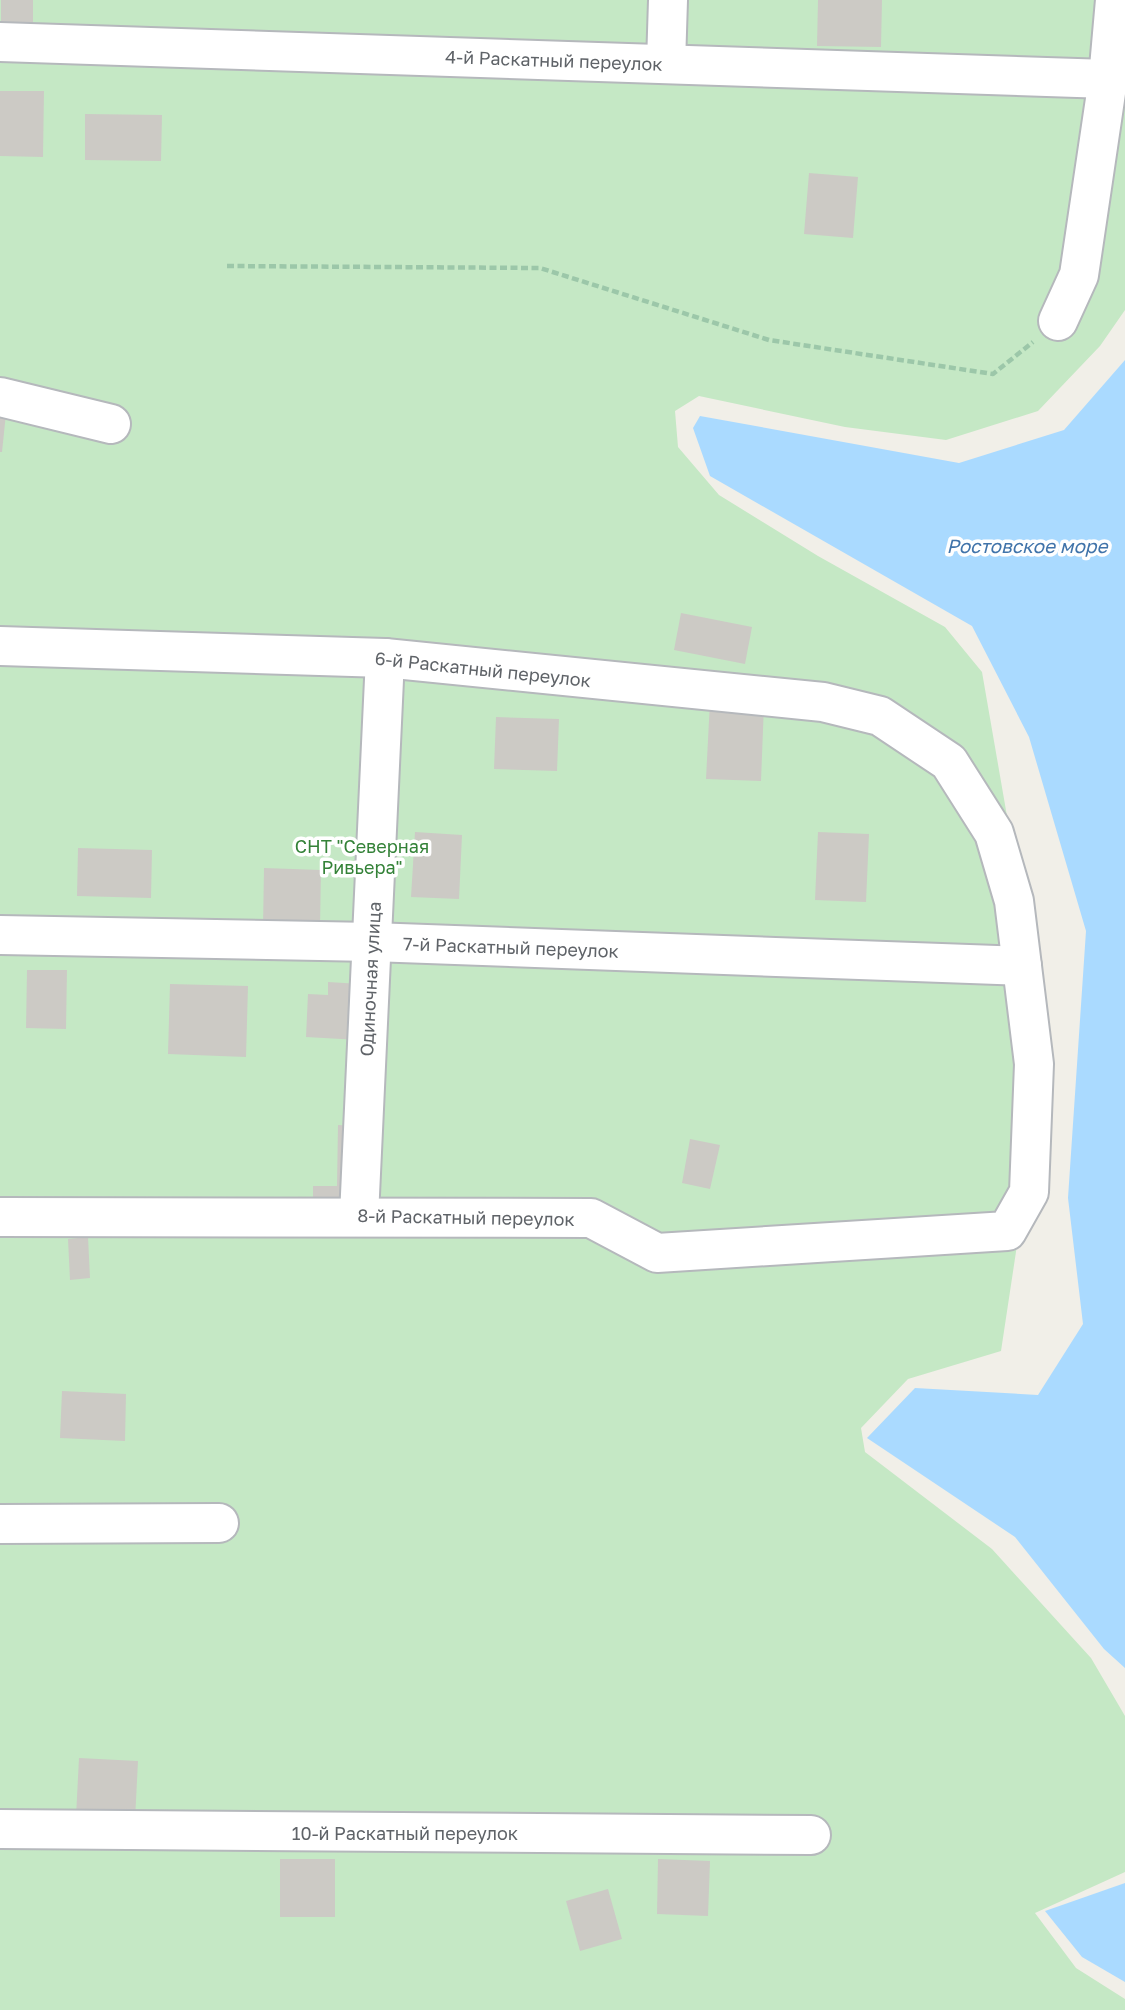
<svg xmlns="http://www.w3.org/2000/svg" width="1125" height="2010" viewBox="0 0 1125 2010" font-family="'Golos Text',sans-serif">
<rect width="100%" height="100%" fill="#f1efe8"/>
<polygon fill="#c5e8c5" points="0,0 1125,0 1125,310 1100,346 1038,411 946,440 845,427 699,396 675,411 678,447 719,495 818,556 945,627 982,672 1012,845 1032,1146 1001,1351 908,1379 861,1428 865,1452 992,1549 1091,1658 1125,1716 1125,1872 1035,1913 1076,1968 1125,1999 1125,2010 0,2010"/>
<g fill="#aadaff">
<polygon points="1125,360 1125,1668 1104,1649 1015,1537 867,1438 915,1388 1038,1395 1083,1324 1068,1198 1086,931 1029,737 972,626 710,476 693,428 700,416 959,463 1064,430"/>
<polygon points="1125,1883 1125,1982 1082,1957 1045,1911"/>
</g>
<g fill="#cccac5">
<polygon points="1,0 33,0 33,36 1,37"/>
<polygon points="818,0 882,0 881,47 817,46"/>
<polygon points="0,91 44,91 43,157 0,156"/>
<polygon points="85,114 162,115 161,161 85,160"/>
<polygon points="809,173 858,177 853,238 804,234"/>
<polygon points="0,404 7,404 2,452 0,452"/>
<polygon points="681,613 752,627 745,664 674,650"/>
<polygon points="710,701 764,704 761,781 706,779"/>
<polygon points="496,717 559,719 557,771 494,769"/>
<polygon points="415,832 462,835 459,899 411,897"/>
<polygon points="818,832 869,834 866,902 815,900"/>
<polygon points="78,848 152,850 151,898 77,896"/>
<polygon points="264,868 321,870 320,928 263,927"/>
<polygon points="27,970 67,970 66,1029 26,1028"/>
<polygon points="328,982 361,984 359,1040 306,1037 308,994 328,995"/>
<polygon points="170,984 248,986 246,1057 168,1054"/>
<polygon points="338,1125 355,1126 354,1209 313,1208 313,1186 337,1186"/>
<polygon points="690,1139 720,1145 710,1189 682,1183"/>
<polygon points="88,1237 90,1278 70,1280 68,1239"/>
<polygon points="62,1391 126,1394 125,1441 60,1438"/>
<polygon points="79,1758 138,1761 135,1820 76,1817"/>
<rect x="280" y="1859" width="55" height="58"/>
<polygon points="658,1859 710,1861 708,1916 657,1914"/>
<polygon points="608,1889 622,1939 580,1951 566,1901"/>
</g>
<g fill="none" stroke-linecap="round" stroke-linejoin="round">
<defs>
<g id="minor">
<polyline points="0,42 1108,79"/>
<polyline points="666,64 668,0"/>
<polyline points="1058,321 1079,275 1108,79 1115,0"/>
<polyline points="0,397 111,424"/>
<polyline points="0,646 385,658 823,702 880,716 949,762 994,833 1014,901 1034,1064 1029,1192 1007,1231 657,1253 591,1218 0,1217"/>
<polyline points="0,935 372,942 1022,966"/>
<polyline points="359,1216 385,658"/>
<polyline points="0,1524 219,1523"/>
<polyline points="0,1829 811,1835"/>
</g>
</defs>
<use href="#minor" stroke="#b5b8bc" stroke-width="42"/>
<polyline stroke="#9cc7a9" stroke-width="4.5" stroke-dasharray="7 3.5" stroke-linecap="butt" points="227,266 540,268 769,340 993,374 1033,342"/>
<use href="#minor" stroke="#fff" stroke-width="38"/>
</g>
<g text-anchor="middle" dominant-baseline="central" stroke-width="7" stroke-linejoin="round" paint-order="stroke">
<g font-size="18" fill="#5f6368" stroke="#fff">
<text transform="translate(554 60) rotate(2)">4-й Раскатный переулок</text>
<text transform="translate(483 669) rotate(6)">6-й Раскатный переулок</text>
<text transform="translate(511 947) rotate(2)">7-й Раскатный переулок</text>
<text transform="translate(370 979) rotate(-87)">Одиночная улица</text>
<text transform="translate(466 1217) rotate(1)">8-й Раскатный переулок</text>
<text x="405" y="1833">10-й Раскатный переулок</text>
</g>
<g font-size="18" fill="#348238" stroke="#fff">
<text x="362" y="846">СНТ "Северная<tspan x="362" dy="21">Ривьера"</tspan></text>
</g>
<g font-size="19" font-style="italic" fill="#4174aa" stroke="#fff">
<text x="1027" y="545">Ростовское море</text>
</g>
</g>
</svg>
